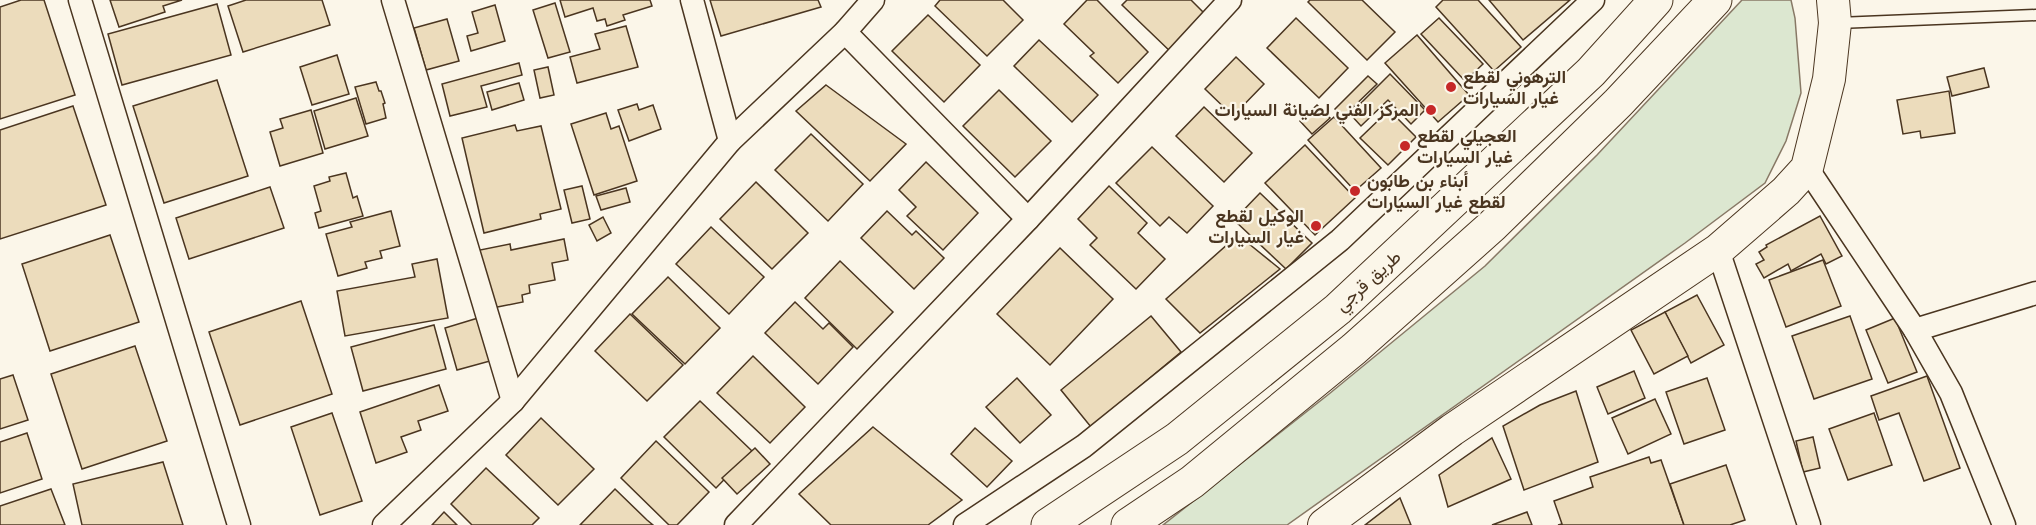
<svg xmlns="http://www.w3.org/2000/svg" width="2036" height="525" viewBox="0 0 2036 525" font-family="Jost,Vazirmatn,sans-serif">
<rect width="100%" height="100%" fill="#fbf6e9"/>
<polygon fill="#dce7d0" stroke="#887966" stroke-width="1.5" points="1742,0 1791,0 1795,18 1801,93 1786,141 1765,183 1685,243 1287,525 1163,525 1329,394 1485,266 1597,155"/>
<g fill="#ecdcbc" stroke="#4a3520" stroke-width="1.5">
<polygon points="21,0 44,0 75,95 0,119 0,7"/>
<polygon points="110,0 182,0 163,6 165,12 119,27"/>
<polygon points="246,0 322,0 330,25 243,52 228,6"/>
<polygon points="560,0 650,0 652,6 623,15 625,20 607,26 605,19 597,21 593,8 565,17"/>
<polygon points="710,0 818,0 821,7 721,36"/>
<polygon points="940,0 1003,0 1023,20 987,56 935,6"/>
<polygon points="1087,0 1097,0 1148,52 1118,83 1090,56 1094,53 1064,24"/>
<polygon points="1127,0 1191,0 1210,19 1174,55 1122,5"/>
<polygon points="1310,0 1362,0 1395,32 1367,60 1308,2"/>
<polygon points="1443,0 1478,0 1521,47 1494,71 1436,7"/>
<polygon points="1489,0 1570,0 1523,40"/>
<polygon points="555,3 570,52 548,58 533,10"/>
<polygon points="217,4 231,55 122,85 108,34"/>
<polygon points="495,5 505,41 471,51 467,36 478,33 472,12"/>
<polygon points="928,15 980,65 944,102 892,51"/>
<polygon points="1296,18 1348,68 1319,98 1267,48"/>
<polygon points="1439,18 1483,64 1465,81 1421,34"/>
<polygon points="447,19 459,61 426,70 414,28"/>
<polygon points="626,26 638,67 577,83 570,57 600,49 595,34"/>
<polygon points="1417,35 1469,95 1438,122 1385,63"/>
<polygon points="1039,40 1098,95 1072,122 1014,66"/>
<polygon points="337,55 349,94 312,105 300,67"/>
<polygon points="1236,57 1264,84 1233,116 1205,89"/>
<polygon points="519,63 522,75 481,86 487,107 450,116 442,84"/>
<polygon points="548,67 554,95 540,98 534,70"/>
<polygon points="1984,68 1989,87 1952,96 1947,77"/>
<polygon points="1390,74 1425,110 1411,124 1388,100 1361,126 1350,114"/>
<polygon points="1368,76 1377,84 1343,117 1335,109"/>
<polygon points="217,80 248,176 164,203 133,106"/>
<polygon points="376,82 379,91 381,91 385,103 383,104 386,118 366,124 355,87"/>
<polygon points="519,83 524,100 492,110 487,92"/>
<polygon points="826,85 906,144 870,181 796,111"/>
<polygon points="999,90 1051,141 1015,177 963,126"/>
<polygon points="1949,91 1955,133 1921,138 1920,131 1903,134 1897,100"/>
<polygon points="356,98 368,136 325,149 314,111"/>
<polygon points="637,104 639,110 653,105 661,129 629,141 618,110"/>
<polygon points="1317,105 1330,118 1312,134 1300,121"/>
<polygon points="73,106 106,205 0,239 0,130"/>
<polygon points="1204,107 1252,153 1224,182 1176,136"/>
<polygon points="311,110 323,153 280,166 270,132 283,128 280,119"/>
<polygon points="1389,110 1416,137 1388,165 1360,138"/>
<polygon points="606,113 611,129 619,126 637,181 594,195 571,124"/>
<polygon points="1334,117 1381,168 1355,191 1308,140"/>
<polygon points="515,125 517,131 541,126 561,209 540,214 541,219 484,233 462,138"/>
<polygon points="811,134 863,184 828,221 775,170"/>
<polygon points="1305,145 1355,198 1315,235 1265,183"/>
<polygon points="1152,147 1213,206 1187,233 1169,217 1160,226 1116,183"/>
<polygon points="926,162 978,213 943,250 907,216 916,207 899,190"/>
<polygon points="346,173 353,198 357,196 363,216 319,228 315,213 321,211 314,186 330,181 329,177"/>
<polygon points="756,182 808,233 772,269 720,219"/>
<polygon points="582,186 590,219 572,223 564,190"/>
<polygon points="1109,186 1147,223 1138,233 1165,259 1136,289 1090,245 1097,238 1078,219"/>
<polygon points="270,187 284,228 189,259 176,218"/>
<polygon points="626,188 630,202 601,210 596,196"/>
<polygon points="1260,193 1312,243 1286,269 1234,220"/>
<polygon points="391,211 400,246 380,251 382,258 365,262 367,268 338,276 326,234 352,227 350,222"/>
<polygon points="887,211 912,235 916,231 944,258 914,289 861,238"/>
<polygon points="1820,216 1842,256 1826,264 1821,254 1791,271 1788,264 1764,278 1756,264 1764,260 1759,252 1767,247 1766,245"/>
<polygon points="603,217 611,233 597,241 589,225"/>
<polygon points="711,227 764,277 729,314 676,264"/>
<polygon points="110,235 139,322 50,351 22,264"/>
<polygon points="1238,235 1280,269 1200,333 1166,299"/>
<polygon points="564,239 568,260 552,263 555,280 529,285 530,293 522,295 523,302 487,309 475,251 510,244 511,250"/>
<polygon points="1060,248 1113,299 1050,365 997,314"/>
<polygon points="437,259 448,318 345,336 337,291 415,277 412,264"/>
<polygon points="1823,260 1841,306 1786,327 1769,280"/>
<polygon points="840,261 893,312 857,349 805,298"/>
<polygon points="668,277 720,328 685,364 632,314"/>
<polygon points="1697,295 1724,345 1691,363 1665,312"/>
<polygon points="301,301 332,394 240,425 209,332"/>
<polygon points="795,302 823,329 829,323 853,347 818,384 765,333"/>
<polygon points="1665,312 1688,356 1654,374 1631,330"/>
<polygon points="630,314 683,365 647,401 595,351"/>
<polygon points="1151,316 1181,352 1091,427 1061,390"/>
<polygon points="1850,316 1872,379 1814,399 1792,336"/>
<polygon points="478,318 490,361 457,370 445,328"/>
<polygon points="1895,318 1917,372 1888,383 1866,330"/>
<polygon points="434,325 446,369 363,391 351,347"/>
<polygon points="135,346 167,441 82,469 51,374"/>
<polygon points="753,356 805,407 770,443 717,393"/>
<polygon points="1634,371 1645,398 1608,414 1597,387"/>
<polygon points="13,375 28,420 0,429 0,379"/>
<polygon points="1927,376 1960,468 1924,481 1899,413 1879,420 1871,396"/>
<polygon points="1017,378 1051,415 1020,443 986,407"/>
<polygon points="1707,378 1725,430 1684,444 1666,392"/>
<polygon points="439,385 448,411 418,421 421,430 401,437 407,452 376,463 360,412"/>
<polygon points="1576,391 1598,462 1524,490 1503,426 1540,405"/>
<polygon points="1655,399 1671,434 1628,454 1612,418"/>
<polygon points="700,401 752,451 716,488 664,437"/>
<polygon points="332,413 362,501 320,515 291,427"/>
<polygon points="1874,413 1892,465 1848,480 1829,429"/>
<polygon points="541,418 594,469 558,505 506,455"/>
<polygon points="873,427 962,500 928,525 831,525 799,494"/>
<polygon points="975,428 1012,461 987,487 951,454"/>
<polygon points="27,433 42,479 0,493 0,442"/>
<polygon points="1813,437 1820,468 1803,472 1796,441"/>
<polygon points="1492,438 1511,479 1448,507 1439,475"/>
<polygon points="656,441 709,492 677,525 669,525 621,478"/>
<polygon points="755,448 770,464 737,494 722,478"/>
<polygon points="1649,457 1651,463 1661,460 1684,525 1558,525 1562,524 1554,501 1593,487 1590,477"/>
<polygon points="163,462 183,525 82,525 73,484"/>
<polygon points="1726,465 1745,520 1730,525 1684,525 1670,484"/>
<polygon points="486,468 539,518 532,525 472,525 451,504"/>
<polygon points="51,489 65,525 0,525 0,506"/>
<polygon points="615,489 647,520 653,525 580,525"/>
<polygon points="1400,498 1411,525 1365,525"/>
<polygon points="444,512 457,525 432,525"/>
<polygon points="1527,512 1532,525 1492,525"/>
</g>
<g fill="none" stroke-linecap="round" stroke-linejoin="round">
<defs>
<polyline id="lane" points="1838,23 2036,15"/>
<g id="street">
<polyline points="80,0 239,525"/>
<polyline points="393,0 513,401"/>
<polyline points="692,0 730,141"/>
<polyline points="845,32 1028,219"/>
<polyline points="1807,168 1915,330 1951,393 2004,525"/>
<polyline points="1718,250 1809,525"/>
<polyline points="1915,330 2036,293"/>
<polyline points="384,525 513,401 730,141 845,32 873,0"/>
<polyline points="736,525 1028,219 1230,0"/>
<polyline points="965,525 1084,446 1340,240 1593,0"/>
</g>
<polyline id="secondary" points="1324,525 1452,430 1718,250 1786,191 1807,168 1829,79 1835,23 1833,0"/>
<g id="highway">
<polyline points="1048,525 1177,439 1338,309 1591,72 1656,0"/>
<polyline points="1128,525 1192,482 1354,349 1492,226 1618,103 1715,0"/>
</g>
</defs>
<use href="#lane" stroke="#4a3520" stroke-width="13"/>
<use href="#street" stroke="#4a3520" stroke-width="25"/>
<use href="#secondary" stroke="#4a3520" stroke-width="34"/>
<use href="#highway" stroke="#4a3520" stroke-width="35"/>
<use href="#lane" stroke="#fbf6e9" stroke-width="10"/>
<use href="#street" stroke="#fbf6e9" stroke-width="22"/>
<use href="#secondary" stroke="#fbf6e9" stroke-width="32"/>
<use href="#highway" stroke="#fbf6e9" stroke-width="33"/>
</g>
<g fill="#c62828" stroke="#fbf6e9" stroke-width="2">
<circle cx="1451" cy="87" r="6"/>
<circle cx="1431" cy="110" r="6"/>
<circle cx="1405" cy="146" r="6"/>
<circle cx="1355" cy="191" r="6"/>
<circle cx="1316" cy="226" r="6"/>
</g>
<g text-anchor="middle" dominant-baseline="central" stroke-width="4.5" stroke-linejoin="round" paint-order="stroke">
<g font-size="18" font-weight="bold" fill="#4a3520" stroke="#fbf6e9" text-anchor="start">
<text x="1463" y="77">الترهوني لقطع<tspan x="1463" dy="21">غيار السيارات</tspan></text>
<text x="1419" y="110" text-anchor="end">المركز الفني لصيانة السيارات</text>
<text x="1417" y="136">العجيلي لقطع<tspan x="1417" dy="21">غيار السيارات</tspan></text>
<text x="1367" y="181">أبناء بن طابون<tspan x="1367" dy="21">لقطع غيار السيارات</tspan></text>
<text x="1304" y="216" text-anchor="end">الوكيل لقطع<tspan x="1304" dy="21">غيار السيارات</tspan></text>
</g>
<g font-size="18" fill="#4a3520" stroke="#fbf6e9">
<text transform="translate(1368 281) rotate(-42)">طريق قرجي</text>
</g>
</g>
</svg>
